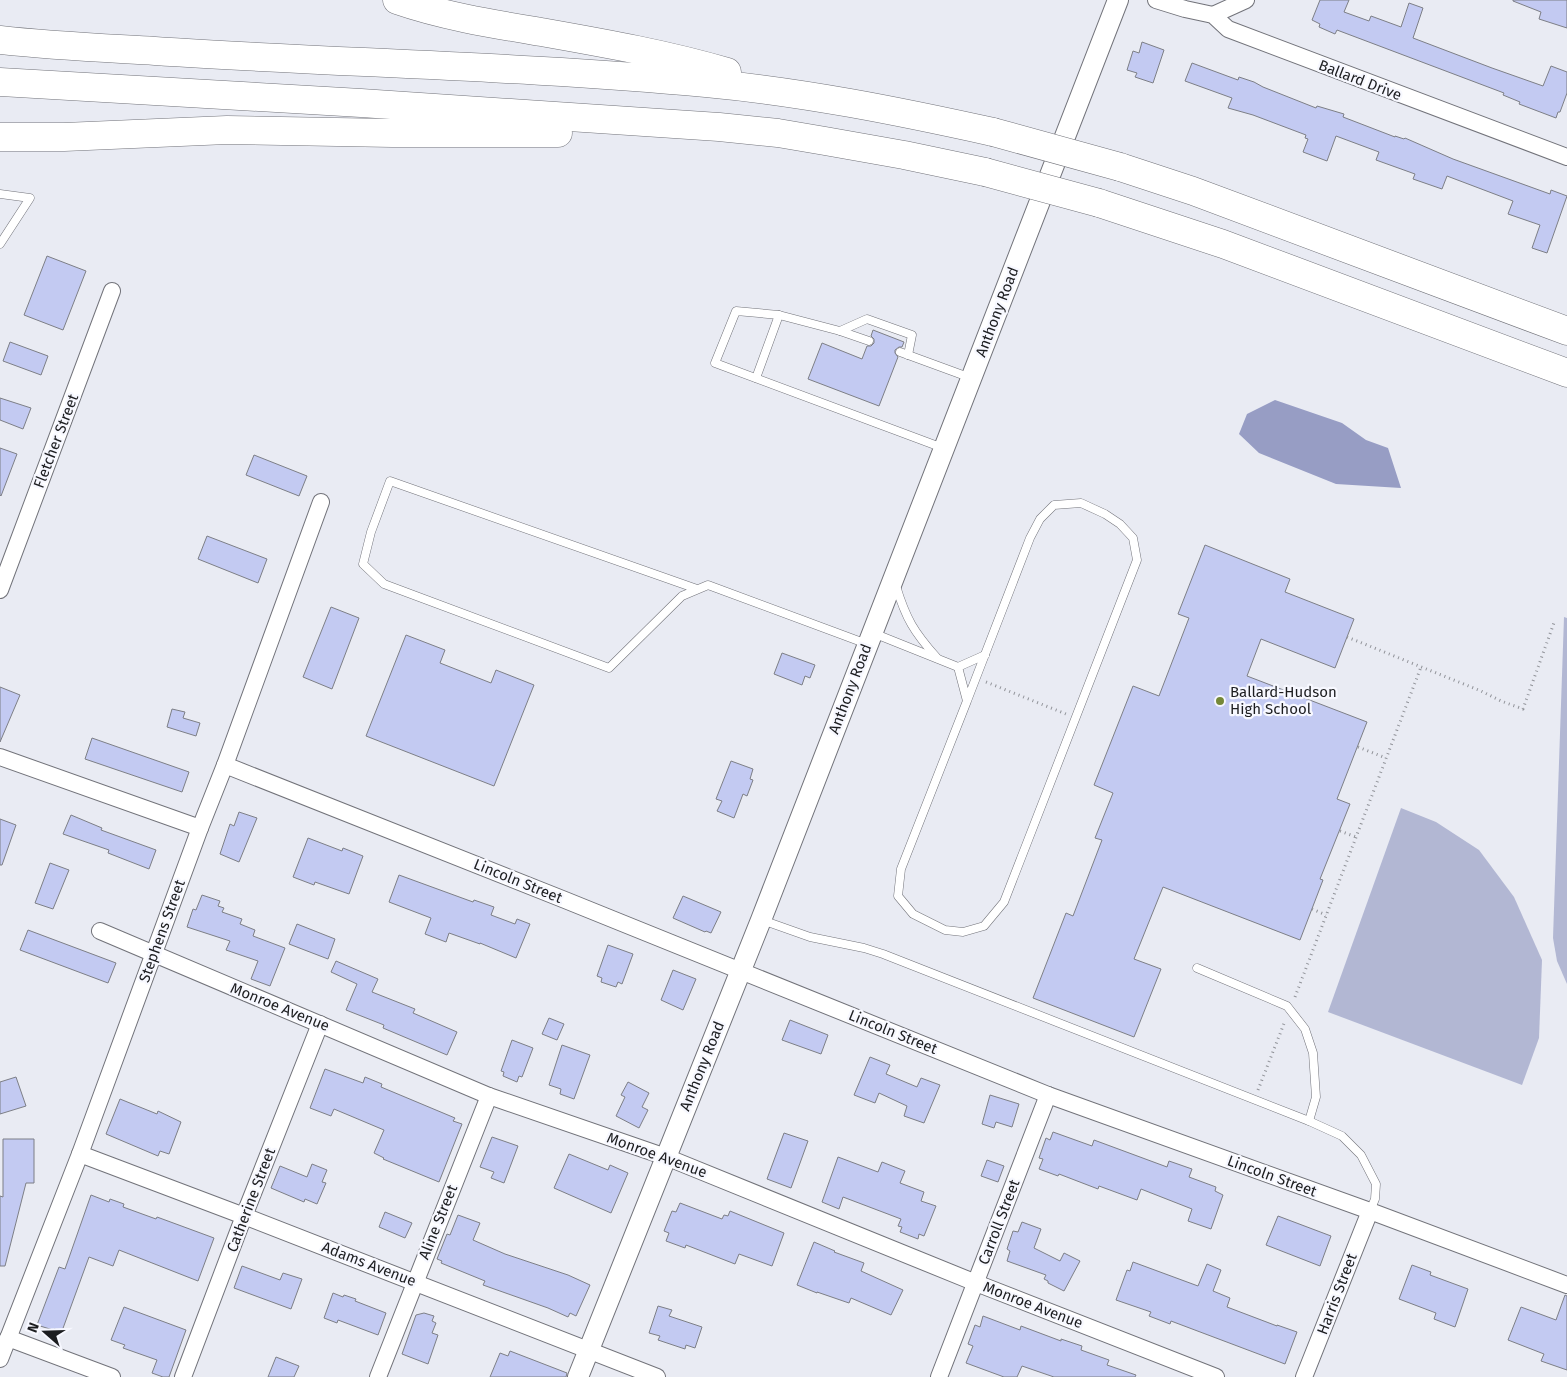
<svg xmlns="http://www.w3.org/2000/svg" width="1567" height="1377" viewBox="0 0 1567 1377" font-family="'Fira Sans',sans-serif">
<rect width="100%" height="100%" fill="#e9ebf3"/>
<g fill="#b2b7d3">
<polygon points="1564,617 1567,618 1567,984 1557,961 1553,938"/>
<polygon points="1401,808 1436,822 1479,850 1514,897 1542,960 1539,1038 1522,1085 1328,1012"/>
</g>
<polygon fill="#979dc4" points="1275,400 1342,423 1366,440 1388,448 1401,488 1336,484 1259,453 1239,434 1247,414"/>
<g fill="#c3caf2" stroke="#7d7f86">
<polygon points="1320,0 1349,0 1344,12 1369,21 1371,16 1401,27 1409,3 1423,8 1413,38 1492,68 1543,86 1551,66 1567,72 1567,93 1560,112 1558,112 1556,118 1519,104 1520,102 1503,95 1504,93 1337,30 1335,34 1319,27 1320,24 1312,20"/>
<polygon points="1513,0 1567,0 1567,28 1539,19 1541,12 1513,1"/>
<polygon points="1142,42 1164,50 1153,83 1135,77 1137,73 1127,70 1133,51 1139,53"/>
<polygon points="1192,63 1238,80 1239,77 1254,82 1263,87 1316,108 1317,106 1344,114 1343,117 1395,137 1395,136 1404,139 1405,138 1453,159 1550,194 1551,190 1567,196 1547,253 1532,248 1540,225 1508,214 1513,201 1447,176 1442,189 1413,179 1415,174 1376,160 1379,152 1336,136 1327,161 1303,152 1308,139 1305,138 1306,135 1253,115 1228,108 1232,98 1185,81"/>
<polygon points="47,256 86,271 63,330 24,315"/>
<polygon points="873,330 904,342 902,347 899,347 895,350 895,353 898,357 879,406 808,379 822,343 862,359 867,346 871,346 874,343 874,339 871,336"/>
<polygon points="10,342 48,356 41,375 3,361"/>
<polygon points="0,398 31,408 23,429 0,420"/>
<polygon points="0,448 17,454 1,496 0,495"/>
<polygon points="254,455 307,476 299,496 246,475"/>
<polygon points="207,536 267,559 258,583 198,559"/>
<polygon points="1205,545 1290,579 1285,592 1354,619 1335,668 1261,639 1247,676 1367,722 1337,799 1350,804 1320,879 1323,880 1300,940 1163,887 1134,959 1161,969 1134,1037 1033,998 1066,913 1073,916 1102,840 1095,838 1113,793 1094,785 1133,686 1159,696 1189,618 1178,614"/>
<polygon points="331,607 359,618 332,689 303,677"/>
<polygon points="406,635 445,650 440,663 491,683 496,670 534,685 494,786 366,736"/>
<polygon points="782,653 815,665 810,678 805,676 802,685 774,674"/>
<polygon points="0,687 20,695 0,742"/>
<polygon points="172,709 185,712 183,718 200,723 196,736 167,727"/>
<polygon points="92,738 189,772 182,792 85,759"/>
<polygon points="731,761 753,769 750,779 753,780 747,796 743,794 734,818 717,811 722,801 716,799"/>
<polygon points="239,812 257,818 239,862 220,854 230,824 234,826"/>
<polygon points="71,815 102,828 101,830 156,850 149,869 108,853 109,850 63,834"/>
<polygon points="0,819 16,825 2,865 0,865"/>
<polygon points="308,838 342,851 343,848 363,856 349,894 315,882 314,885 293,877"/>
<polygon points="50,863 69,870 53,909 35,903"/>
<polygon points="399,875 473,902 474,900 494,907 491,915 515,924 517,919 530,924 516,958 480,943 480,944 449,933 446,942 425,934 431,918 389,902"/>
<polygon points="202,895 220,901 218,906 224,908 222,912 242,919 240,924 255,930 253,936 285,948 270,986 251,979 258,961 226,950 230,941 187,927 193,909 196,910"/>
<polygon points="683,896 721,912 711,933 706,931 705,932 673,918"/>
<polygon points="297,924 335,939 328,959 289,944"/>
<polygon points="28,930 116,963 108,983 20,950"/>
<polygon points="608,945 633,954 622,984 618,982 616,987 601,982 602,978 597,976"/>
<polygon points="336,961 378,979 372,992 415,1009 413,1013 457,1032 447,1055 383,1028 384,1025 346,1010 357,984 331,972"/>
<polygon points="673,970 696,979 683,1010 661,1000"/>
<polygon points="549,1018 564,1024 557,1040 542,1034"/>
<polygon points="790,1020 828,1035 821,1054 782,1040"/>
<polygon points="512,1040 533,1048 522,1077 519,1076 517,1082 503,1076 504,1072 501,1071"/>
<polygon points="562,1045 590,1055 574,1099 560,1094 561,1089 549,1085"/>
<polygon points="870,1057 890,1065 886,1074 917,1087 921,1078 940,1085 924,1123 904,1116 907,1106 879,1093 875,1103 854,1095"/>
<polygon points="325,1069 363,1083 365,1077 382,1084 381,1087 455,1118 453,1121 462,1124 439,1182 383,1159 384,1158 374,1153 384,1130 334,1109 331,1116 310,1108"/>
<polygon points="16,1077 26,1106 0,1114 0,1082"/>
<polygon points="628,1082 649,1093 642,1107 648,1110 639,1128 616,1116 625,1097 621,1095"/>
<polygon points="990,1095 1019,1104 1012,1127 996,1122 994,1128 982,1124"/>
<polygon points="120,1099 157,1114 158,1111 181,1122 169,1154 160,1151 158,1156 106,1134"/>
<polygon points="1053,1132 1092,1146 1094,1140 1167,1167 1169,1161 1192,1169 1189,1177 1216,1187 1215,1191 1223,1195 1211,1229 1188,1221 1192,1209 1141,1189 1137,1200 1099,1186 1098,1189 1059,1174 1058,1176 1039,1169 1043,1159 1039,1158 1046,1138 1050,1140"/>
<polygon points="784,1133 808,1141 791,1188 767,1179"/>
<polygon points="492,1137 518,1146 504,1183 491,1178 494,1172 480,1167"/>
<polygon points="3,1139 34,1139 34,1183 26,1183 5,1266 0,1266 0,1196 3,1197"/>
<polygon points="569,1154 608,1170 610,1165 628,1173 611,1213 554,1188"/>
<polygon points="838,1157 878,1172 882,1162 905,1171 900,1183 924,1192 921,1201 936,1206 924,1236 919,1234 918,1239 900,1232 902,1227 898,1226 901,1219 843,1197 839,1209 822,1202"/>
<polygon points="987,1160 1004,1166 998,1182 981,1176"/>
<polygon points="312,1164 327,1170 322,1182 326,1183 317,1204 305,1199 304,1202 271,1188 280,1166 307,1177"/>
<polygon points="91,1195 109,1202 110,1199 124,1204 123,1207 156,1219 157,1217 214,1238 198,1281 119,1250 113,1266 89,1257 62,1331 54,1329 53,1330 37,1325 59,1267 65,1269"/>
<polygon points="680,1203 722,1219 724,1215 728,1216 730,1211 784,1233 772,1266 739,1254 735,1264 686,1245 685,1248 666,1241 669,1233 664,1231 672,1211 676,1212"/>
<polygon points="385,1212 412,1223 405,1238 379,1227"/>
<polygon points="458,1215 480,1223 473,1240 505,1254 568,1275 590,1285 576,1316 570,1313 568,1317 548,1308 483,1285 485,1281 441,1263 442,1261 437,1259 447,1234 450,1235"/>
<polygon points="1278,1216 1331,1236 1320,1266 1266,1245"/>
<polygon points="1022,1222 1041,1229 1034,1248 1060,1261 1064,1253 1080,1261 1064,1291 1048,1283 1048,1281 1044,1279 1046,1275 1007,1261 1010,1251 1007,1249 1013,1231 1018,1232"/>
<polygon points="814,1242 835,1251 834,1252 864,1263 861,1271 903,1290 891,1315 851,1298 849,1303 817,1292 817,1293 797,1285"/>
<polygon points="1133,1262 1198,1286 1207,1264 1221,1270 1213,1291 1230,1298 1227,1307 1277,1326 1277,1325 1297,1332 1285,1364 1171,1321 1170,1324 1149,1316 1151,1312 1116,1300 1127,1270 1130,1271"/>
<polygon points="1412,1265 1431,1272 1430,1275 1468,1289 1455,1327 1434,1319 1436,1313 1399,1299"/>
<polygon points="242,1266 280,1280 283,1273 302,1279 291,1309 234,1288"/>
<polygon points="333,1293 343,1297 344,1295 356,1299 355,1301 386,1313 378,1335 338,1320 337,1323 324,1318"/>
<polygon points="1565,1295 1567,1296 1567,1370 1541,1361 1544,1354 1508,1340 1521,1307 1556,1320"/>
<polygon points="658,1306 672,1310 669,1316 702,1327 695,1348 686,1345 685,1349 658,1340 660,1336 649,1333"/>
<polygon points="124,1307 186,1330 169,1377 163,1377 152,1373 157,1360 123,1348 125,1345 111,1340"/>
<polygon points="424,1313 434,1316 432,1321 436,1323 432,1333 438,1335 428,1364 402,1354 416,1315"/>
<polygon points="983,1316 1020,1330 1021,1326 1061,1341 1061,1339 1082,1346 1081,1350 1109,1360 1107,1365 1136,1375 1135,1377 1054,1377 1022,1366 1017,1377 1004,1377 966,1363 973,1346 968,1344 975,1325 980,1327"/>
<polygon points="510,1351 567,1373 566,1377 490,1377 500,1353 508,1356"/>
<polygon points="276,1357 299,1366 294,1377 268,1377"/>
</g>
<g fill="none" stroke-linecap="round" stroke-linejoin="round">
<defs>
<g id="service">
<polyline points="0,194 30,198 0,244"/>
<polyline points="840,331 869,341"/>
<polyline points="900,352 971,378"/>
<polyline points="908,355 912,335 867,319 840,331 779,315 736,311 715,363 943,448"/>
<polyline points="756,378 779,315"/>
<path d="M896,586C906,619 914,632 937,658"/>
<polyline points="697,589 390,481 371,532 363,564 384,584 609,668 682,596 708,585 867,644"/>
<polyline points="873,633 958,667 985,655"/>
<polyline points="958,667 967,701 901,869 898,896 913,914 945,930 963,932 984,926 1004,902 1137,560 1133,538 1120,524 1105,514 1081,503 1054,505 1040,519 1030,538 967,701"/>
<polyline points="762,920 810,937 864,948 883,954 1309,1121 1342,1136 1361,1155 1376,1184 1375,1199 1370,1211"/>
<polyline points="1197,968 1287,1006 1305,1029 1313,1053 1316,1097 1309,1121"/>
</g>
<g id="minor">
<polyline points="1156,0 1185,9 1213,15 1228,29 1567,157"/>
<polyline points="1213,15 1246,0"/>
<polyline points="0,590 112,291"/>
<polyline points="0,757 200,828"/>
<polyline points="225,765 565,900 1048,1095 1370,1211 1567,1285"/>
<polyline points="100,931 489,1096 666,1157 976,1283 1216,1377"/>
<polyline points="80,1154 244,1216 657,1377"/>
<polyline points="8,1338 112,1377"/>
<polyline points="0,1359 80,1154 200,828 225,765 321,502"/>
<polyline points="183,1377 244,1216 320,1024"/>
<polyline points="378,1377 489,1096"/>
<polyline points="939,1377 1048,1095"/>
<polyline points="1304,1377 1370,1211"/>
</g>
<polyline id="tertiary" points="578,1377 761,920 1118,0"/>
<g id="motorway">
<path d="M397,0C443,16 493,24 541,32C603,43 666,54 727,72"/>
<path d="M0,40C52,46 103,48 155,51C339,63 523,66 706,83C803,92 898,111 993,132"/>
<polyline points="0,82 361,103 719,127 778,133 825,141 904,155 985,172"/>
<polyline points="0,137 64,137 227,130 392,133 558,133"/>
<polyline points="1120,167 1193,191 1567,331"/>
<polyline points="1099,203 1223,244 1567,373"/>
</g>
</defs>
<use href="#service" stroke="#72737a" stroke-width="9"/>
<use href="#minor" stroke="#72737a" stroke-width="18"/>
<use href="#tertiary" stroke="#72737a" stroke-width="22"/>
<use href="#motorway" stroke="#72737a" stroke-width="29"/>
<g stroke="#919399" stroke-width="3" stroke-dasharray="1 4" stroke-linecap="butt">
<polyline points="1347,637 1481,691 1501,701 1523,709 1555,620"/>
<polyline points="986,682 1066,714"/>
<polyline points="1358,747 1386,758"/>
<polyline points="1340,831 1356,837"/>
<polyline points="1312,909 1326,915"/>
<polyline points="1295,997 1421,667"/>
<polyline points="1258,1090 1285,1021"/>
</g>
<use href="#service" stroke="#fff" stroke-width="8"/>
<use href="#minor" stroke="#fff" stroke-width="16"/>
<use href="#tertiary" stroke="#fff" stroke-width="20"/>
<use href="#motorway" stroke="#fff" stroke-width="28"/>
<defs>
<g id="motorway-bridge">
<polyline points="993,132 1120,167"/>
<polyline points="985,172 1099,203"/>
</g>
</defs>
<use href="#motorway-bridge" stroke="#72737a" stroke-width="29" stroke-linecap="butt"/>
<use href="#motorway-bridge" stroke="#fff" stroke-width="28"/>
</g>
<circle fill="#758838" stroke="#f7f8ff" stroke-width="2" cx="1220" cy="701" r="5"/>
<g text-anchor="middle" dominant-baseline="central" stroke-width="4.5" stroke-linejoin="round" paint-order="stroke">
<g font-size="15" fill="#1c1d20" stroke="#f7f8ff">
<text transform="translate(1360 80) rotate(21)">Ballard Drive</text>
<text transform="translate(997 312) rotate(-69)">Anthony Road</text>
<text transform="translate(56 441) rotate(-69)">Fletcher Street</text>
<text transform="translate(850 689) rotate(-69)">Anthony Road</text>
<text transform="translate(518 881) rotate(22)">Lincoln Street</text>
<text transform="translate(162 931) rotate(-70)">Stephens Street</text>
<text transform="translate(280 1007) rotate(22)">Monroe Avenue</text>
<text transform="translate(893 1032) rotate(22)">Lincoln Street</text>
<text transform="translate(702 1066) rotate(-68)">Anthony Road</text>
<text transform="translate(657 1155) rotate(20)">Monroe Avenue</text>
<text transform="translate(1272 1176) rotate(20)">Lincoln Street</text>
<text transform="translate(251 1200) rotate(-69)">Catherine Street</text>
<text transform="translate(438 1222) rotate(-68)">Aline Street</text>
<text transform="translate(999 1222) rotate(-69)">Carroll Street</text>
<text transform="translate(369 1264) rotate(21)">Adams Avenue</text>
<text transform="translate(1337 1294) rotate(-69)">Harris Street</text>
<text transform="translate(1033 1305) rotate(21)">Monroe Avenue</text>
</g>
<g font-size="15" fill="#1c1d20" stroke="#f7f8ff" text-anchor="start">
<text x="1230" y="692">Ballard-Hudson<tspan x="1230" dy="17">High School</tspan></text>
</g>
</g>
<g transform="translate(45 1332) rotate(290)" stroke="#f7f8ff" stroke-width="4" paint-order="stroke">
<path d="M0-4L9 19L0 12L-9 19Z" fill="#1c1d20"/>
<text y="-8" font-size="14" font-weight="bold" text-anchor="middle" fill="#1c1d20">N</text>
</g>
</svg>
